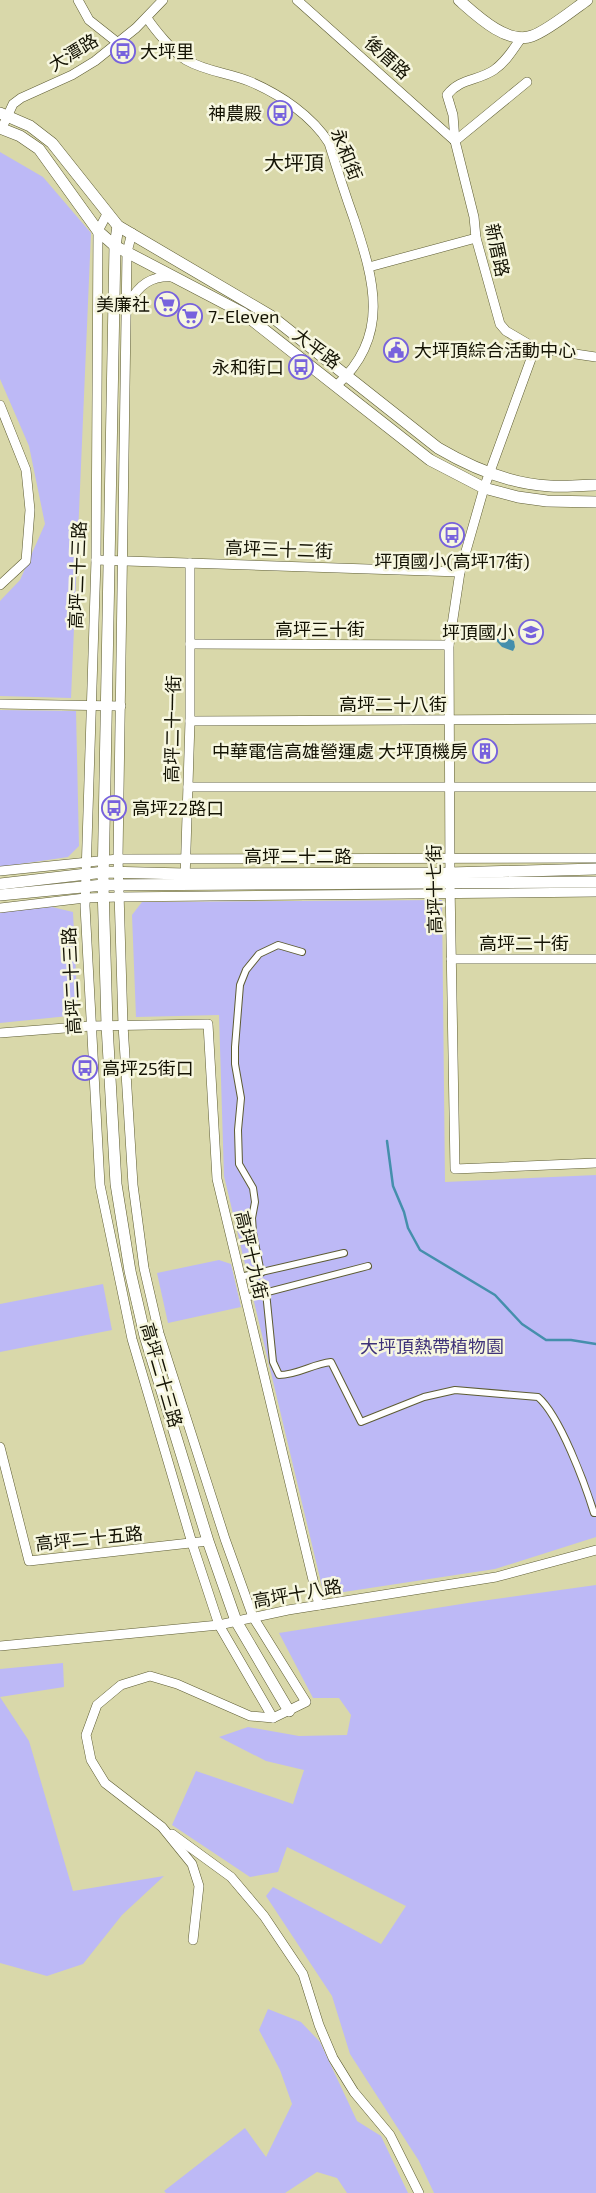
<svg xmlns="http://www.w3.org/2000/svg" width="596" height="2193" viewBox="0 0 596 2193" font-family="'Exo 2','Noto Sans TC',sans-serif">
<rect width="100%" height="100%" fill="#d9d8aa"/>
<g fill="#bdb9f6">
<polygon points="0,152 43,177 91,233 71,698 0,696 0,601 20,580 45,524 29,446 0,379"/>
<polygon points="0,710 76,711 79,846 68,857 0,867"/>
<polygon points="442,900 445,1182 596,1175 596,1537 495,1569 324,1595 224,1176 219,1015 136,1017 132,915 142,902"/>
<polygon points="52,907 73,912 78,1015 0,1023 0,911"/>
<polygon points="219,1260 231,1264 241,1307 168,1323 157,1273"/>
<polygon points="103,1284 112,1330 0,1352 0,1304"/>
<polygon points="596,1585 596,2193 434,2193 419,2161 350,2054 332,1996 266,1896 273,1887 381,1944 406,1906 287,1847 278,1872 250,1877 172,1825 196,1771 293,1804 304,1770 266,1761 219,1737 248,1727 299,1736 347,1735 351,1715 339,1698 313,1698 279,1633 474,1602"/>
<polygon points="63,1663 64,1687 0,1697 29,1741 73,1891 164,1876 122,1915 83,1964 47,1976 0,1963 0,1669"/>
<polygon points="268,2009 301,2022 320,2042 357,2121 381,2136 408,2193 347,2193 337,2178 317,2172 285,2193 166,2193 164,2191 245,2128 266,2157 292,2104 280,2070 259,2030"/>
</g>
<polygon fill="#458fac" points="494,633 514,641 515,647 513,651 502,647 490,634"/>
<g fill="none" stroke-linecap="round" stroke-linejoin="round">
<polyline stroke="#458fac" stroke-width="2.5" points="387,1141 393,1186 404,1212 408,1228 420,1250 495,1295 522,1324 546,1340 571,1340 596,1344"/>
<defs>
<g id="pedestrian">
<polyline points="261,1273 253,1233 252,1218 255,1202 253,1188 239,1164 238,1130 241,1098 235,1064 235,1047 240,985 246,970 259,954 278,945 302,952"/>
<polyline points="240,1277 344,1253"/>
<path d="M266,1292L273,1362L279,1375C298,1375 312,1364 331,1362L361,1422L424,1397L455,1390L538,1397C560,1416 585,1484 594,1513H596"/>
<polyline points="245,1298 368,1266"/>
</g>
<g id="minor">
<polyline points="78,0 89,20 118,43"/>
<polyline points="297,0 455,141"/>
<path d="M147,18C155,30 174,53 186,60C207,72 230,73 251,82C281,95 312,116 329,143C337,169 345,194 354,219C374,280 391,336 337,385"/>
<path d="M522,37C513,49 507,61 494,70C478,81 460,78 447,95L453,115L455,141L474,217L476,238L500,324L506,331L535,348L596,357"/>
<polyline points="2,128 13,104 21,98 72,75 95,61 136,28 163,0"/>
<polyline points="455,141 527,82"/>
<polyline points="107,214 98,231 96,560 85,906 100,1185 132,1339 192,1543 219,1625 273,1718"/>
<polyline points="132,233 127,252 118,859 123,1025 133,1185 144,1268 159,1333 225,1539 253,1617 306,1702 273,1718 250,1716 177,1684 150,1676 121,1685 97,1705 86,1735 91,1760 105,1783 162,1827 192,1864 199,1886 193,1940"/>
<polyline points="369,267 476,238"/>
<path d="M128,304C139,285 151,275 174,277"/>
<polyline points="535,348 484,488 460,572 449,645 450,884 455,1169 596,1163"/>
<polyline points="0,405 26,470 30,510 26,561 0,585"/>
<polyline points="96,560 460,572"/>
<polyline points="190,644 449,645"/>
<polyline points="0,704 121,706"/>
<polyline points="190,721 596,719"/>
<polyline points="188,787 596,787"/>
<polyline points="0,871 118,859 596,858"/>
<polyline points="185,880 190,721 190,563"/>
<polyline points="0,908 85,898 118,897 596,892"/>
<polyline points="451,959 596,959"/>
<polyline points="0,1033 91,1026 208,1024 217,1179 319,1605"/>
<polyline points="0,1447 29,1561 208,1541"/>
<polyline points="0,1646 219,1625 288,1610 496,1577 596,1550"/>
<polyline points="172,1834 231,1877 264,1916 303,1974 319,2025 333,2058 354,2092 390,2135 419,2193"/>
</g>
<g id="tertiary">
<path d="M459,0C476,15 507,45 532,36C547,31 573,10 587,0"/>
<path d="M0,113L30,126L52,143L118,226L271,316L438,448C472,468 510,484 550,486C565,487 581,485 596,485"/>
<polyline points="0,128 20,136 39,149 98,231 115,246 243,313 430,460 459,475 484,488 518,497 547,501 596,502"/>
<polyline points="118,226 115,246 103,885 107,1025 116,1184 130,1271 145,1336 208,1541 236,1621 289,1711"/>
<polyline points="0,884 104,872 185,874 450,873 596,869"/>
<polyline points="0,895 103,885 596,882"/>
</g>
</defs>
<use href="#pedestrian" stroke="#5d5c33" stroke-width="8"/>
<use href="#minor" stroke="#5d5c33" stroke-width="10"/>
<use href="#tertiary" stroke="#5d5c33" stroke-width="12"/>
<use href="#pedestrian" stroke="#fff" stroke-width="6"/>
<use href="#minor" stroke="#fff" stroke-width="9"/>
<use href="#tertiary" stroke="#fff" stroke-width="11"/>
</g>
<defs>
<symbol id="bus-ring" viewBox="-11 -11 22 22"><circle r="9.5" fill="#f7f7e0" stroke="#7762dd" stroke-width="1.5"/><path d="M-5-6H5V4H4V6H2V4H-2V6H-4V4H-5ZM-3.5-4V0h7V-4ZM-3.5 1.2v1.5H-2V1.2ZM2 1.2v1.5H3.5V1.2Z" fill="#7762dd"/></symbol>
<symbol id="supermarket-ring" viewBox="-11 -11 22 22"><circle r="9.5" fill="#f7f7e0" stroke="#7762dd" stroke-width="1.5"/><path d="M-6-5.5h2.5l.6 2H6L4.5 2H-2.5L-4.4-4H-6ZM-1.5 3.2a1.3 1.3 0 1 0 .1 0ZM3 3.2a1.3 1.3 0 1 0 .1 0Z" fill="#7762dd"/></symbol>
<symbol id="civic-ring" viewBox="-11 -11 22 22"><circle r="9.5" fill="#f7f7e0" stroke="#7762dd" stroke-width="1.5"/><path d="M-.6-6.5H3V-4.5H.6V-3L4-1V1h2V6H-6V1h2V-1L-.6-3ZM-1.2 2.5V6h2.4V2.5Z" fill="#7762dd"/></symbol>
<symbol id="school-ring" viewBox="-11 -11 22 22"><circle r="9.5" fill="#f7f7e0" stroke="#7762dd" stroke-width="1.5"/><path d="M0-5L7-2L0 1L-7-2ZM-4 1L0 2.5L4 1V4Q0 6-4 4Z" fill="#7762dd"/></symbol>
<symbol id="building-ring" viewBox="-11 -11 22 22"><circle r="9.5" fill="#f7f7e0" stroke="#7762dd" stroke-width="1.5"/><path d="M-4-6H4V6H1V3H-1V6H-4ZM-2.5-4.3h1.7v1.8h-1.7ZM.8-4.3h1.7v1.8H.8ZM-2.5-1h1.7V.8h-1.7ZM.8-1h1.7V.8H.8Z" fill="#7762dd"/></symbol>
</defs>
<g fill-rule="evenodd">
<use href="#bus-ring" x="109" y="37" width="28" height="28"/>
<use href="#bus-ring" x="266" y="99" width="28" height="28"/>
<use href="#supermarket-ring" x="153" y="290" width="28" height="28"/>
<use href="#supermarket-ring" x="176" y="302" width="28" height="28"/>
<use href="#civic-ring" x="382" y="336" width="28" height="28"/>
<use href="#bus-ring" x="287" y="353" width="28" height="28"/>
<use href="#bus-ring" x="438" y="521" width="28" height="28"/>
<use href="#school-ring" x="517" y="618" width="28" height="28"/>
<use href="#building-ring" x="471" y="737" width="28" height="28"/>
<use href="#bus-ring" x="100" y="794" width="28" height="28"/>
<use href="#bus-ring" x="71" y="1054" width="28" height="28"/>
</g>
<g text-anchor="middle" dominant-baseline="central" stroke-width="5" stroke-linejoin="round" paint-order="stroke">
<g font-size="18" fill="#141304" stroke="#f7f7e0" text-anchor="start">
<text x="140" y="51">大坪里</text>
<text x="262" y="113" text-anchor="end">神農殿</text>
<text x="150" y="304" text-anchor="end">美廉社</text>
<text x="208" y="316">7-Eleven</text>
<text x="414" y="350">大坪頂綜合活動中心</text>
<text x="284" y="367" text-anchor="end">永和街口</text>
<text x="452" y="561" text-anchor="middle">坪頂國小(高坪17街)</text>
<text x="514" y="632" text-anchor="end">坪頂國小</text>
<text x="468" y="751" text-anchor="end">中華電信高雄營運處 大坪頂機房</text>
<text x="132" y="808">高坪22路口</text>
<text x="102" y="1068">高坪25街口</text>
</g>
<g font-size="18" fill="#141304" stroke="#f7f7e0">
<text transform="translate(73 52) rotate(-31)">大潭路</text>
<text transform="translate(388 57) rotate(42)">後厝路</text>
<text transform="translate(347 154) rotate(68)">永和街</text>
<text transform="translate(498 250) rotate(78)">新厝路</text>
<text transform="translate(317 348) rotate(37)">大平路</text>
<text transform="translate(279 549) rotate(2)">高坪三十二街</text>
<text transform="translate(77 575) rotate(-88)">高坪二十三路</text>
<text x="320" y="629">高坪三十街</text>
<text x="393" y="704">高坪二十八街</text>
<text transform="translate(172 729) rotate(-89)">高坪二十一街</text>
<text x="298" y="856">高坪二十二路</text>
<text transform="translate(434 889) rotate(-91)">高坪十七街</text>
<text x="524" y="943">高坪二十街</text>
<text transform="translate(71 981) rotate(-93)">高坪二十三路</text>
<text transform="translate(252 1255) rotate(77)">高坪十九街</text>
<text transform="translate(162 1375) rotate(74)">高坪二十三路</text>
<text transform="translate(89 1538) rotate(-6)">高坪二十五路</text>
<text transform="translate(297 1593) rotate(-10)">高坪十八路</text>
</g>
<g font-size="18" fill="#3e3279" stroke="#f7f7e0">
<text x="432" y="1346">大坪頂熱帶植物園</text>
</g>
<g font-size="20" fill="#141304" stroke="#f7f7e0">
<text x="294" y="162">大坪頂</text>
</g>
</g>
</svg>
